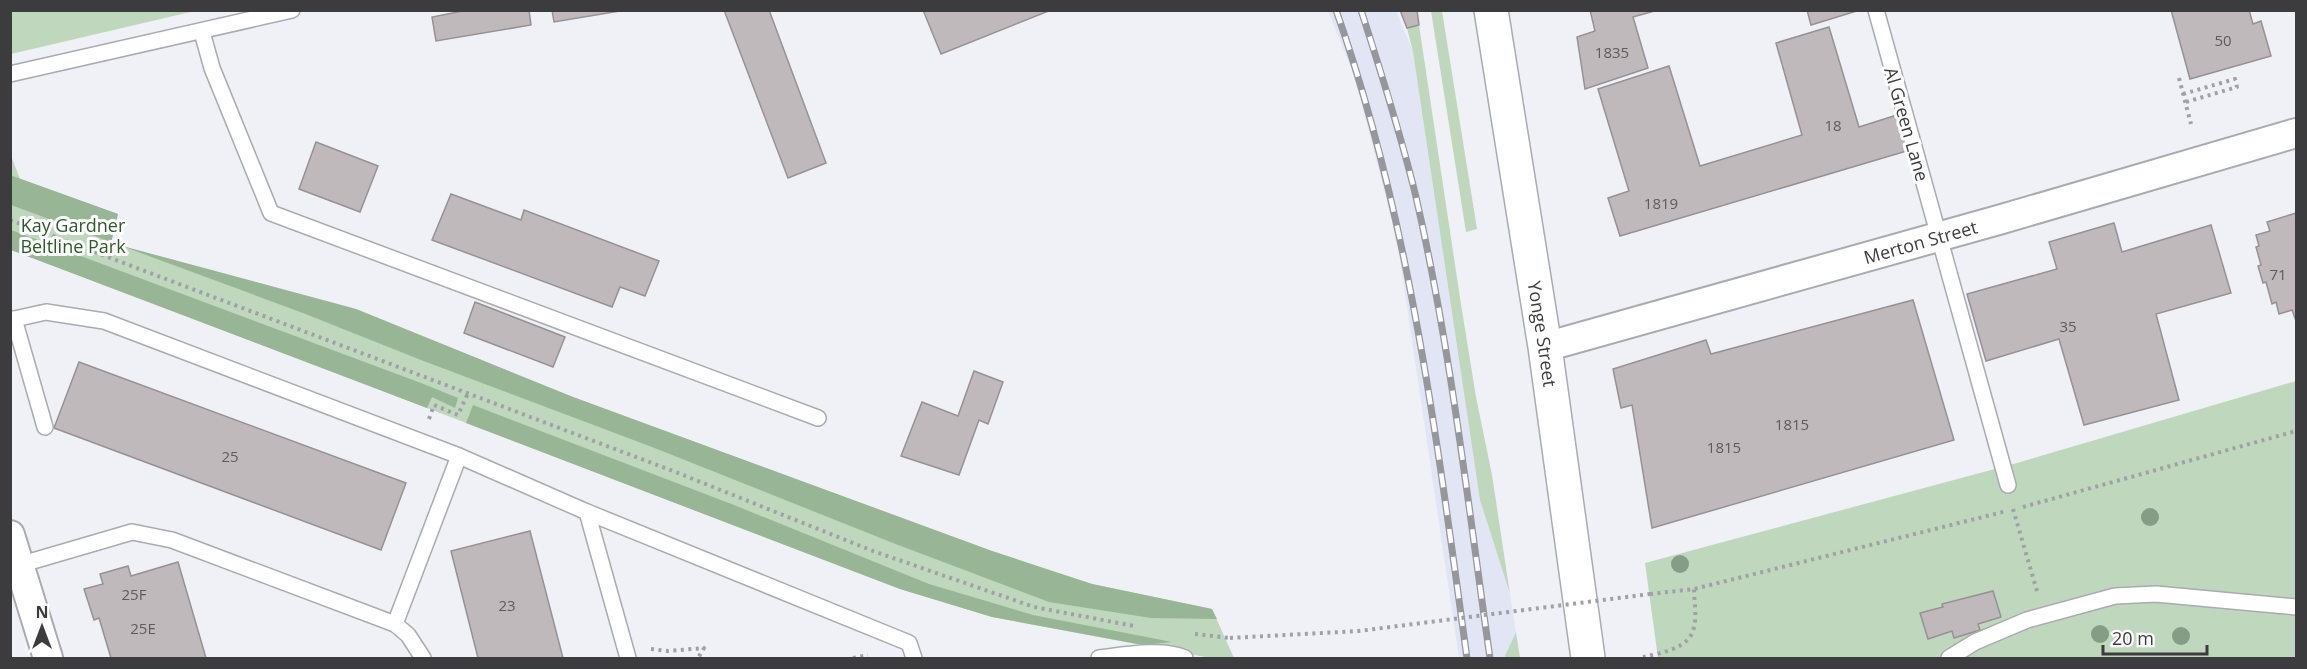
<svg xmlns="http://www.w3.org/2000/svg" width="2307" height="669" viewBox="0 0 2307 669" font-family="'Open Sans',sans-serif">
<rect width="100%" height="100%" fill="#eff1f7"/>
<polygon fill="#e2e5f3" points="1328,11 1396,11 1413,52 1480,500 1510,594 1516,632 1504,658 1459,658 1397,239 1354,75"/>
<g fill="#bfd7bd">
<polygon points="11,10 195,10 195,11 11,54"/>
<polygon points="1431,11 1442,11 1477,229 1466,232"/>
<polygon points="1419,25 1460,298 1476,397 1492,475 1510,594 1480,500 1413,52 1407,28"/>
<polygon points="10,153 20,179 118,214 111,243 356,309 573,397 992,551 1092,584 1212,609 1234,658 1211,658 992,617 900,589 140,298 11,250"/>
<polygon points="2296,381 2296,658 1658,658 1645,563 2017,463"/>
<polygon points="1516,632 1520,658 1504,658"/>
</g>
<g fill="#98b596">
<polygon points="10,175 118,214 111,243 356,309 573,397 992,551 1092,584 1212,609 1217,619 1151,618 1049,602 893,543 652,447 421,360 303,313 11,205"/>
<polygon points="11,230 421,383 458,398 455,408 432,397 427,408 11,250"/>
<polygon points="473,405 734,505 929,584 1033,615 1172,642 1143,645 992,617 900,589 466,423"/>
</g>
<g fill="#c0b9bc" stroke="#979194" stroke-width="1.5">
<polygon points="468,10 529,10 531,25 436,41 432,17"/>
<polygon points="552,10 626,10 554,22"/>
<polygon points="724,10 769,10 826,163 788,178"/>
<polygon points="923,10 1051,10 941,54"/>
<polygon points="1400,10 1417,10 1419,25 1407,28"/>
<polygon points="1590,10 1658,10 1633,17 1648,68 1585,89 1577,37 1595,31"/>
<polygon points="1807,10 1860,10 1811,25"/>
<polygon points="2171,10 2249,10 2253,24 2261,21 2271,56 2190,79"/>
<polygon points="1829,27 1859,127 1900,114 1910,150 1620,236 1608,198 1629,191 1598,89 1669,66 1700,166 1802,135 1776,43"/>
<polygon points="316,142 378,166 360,212 299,189"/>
<polygon points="451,194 521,220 524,210 659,261 645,296 620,287 612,307 432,240"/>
<polygon points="2296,213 2296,321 2292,310 2279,314 2276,302 2272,304 2266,282 2263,283 2258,266 2261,265 2256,247 2259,246 2256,235 2270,231 2267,222"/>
<polygon points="2114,223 2122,252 2211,225 2231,293 2156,314 2179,400 2084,425 2059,339 1986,361 1967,294 2057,269 2049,242"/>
<polygon points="1913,300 1954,440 1652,528 1632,405 1621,408 1613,369 1706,340 1711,354"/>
<polygon points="475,302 565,337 553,367 464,333"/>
<polygon points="79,362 406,483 381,550 54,428"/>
<polygon points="974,371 1003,382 988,424 979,420 959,475 901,456 922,402 958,416"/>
<polygon points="530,531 563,658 478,658 451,551"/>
<polygon points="178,562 206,658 111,658 99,618 94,620 84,589 103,584 100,574 128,566 131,576"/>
<polygon points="1993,591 2001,617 1978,624 1980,630 1954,638 1952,631 1928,639 1920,613 1943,607 1942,604"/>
</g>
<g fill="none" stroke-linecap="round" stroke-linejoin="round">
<defs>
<g id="lane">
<polyline points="1876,10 2008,485"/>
<polyline points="202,32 212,68 271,213 818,418"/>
<polyline points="10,74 292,10"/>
<polyline points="14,319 45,427"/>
<polyline points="10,320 46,312 104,321 459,456 587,512 909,643 914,658"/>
<polyline points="587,512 628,658"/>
<polyline points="19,565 132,532 172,540 395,624 408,635 423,658"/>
<polyline points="395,624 459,456"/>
<path d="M1099,658C1124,655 1162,648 1185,658"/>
<polyline points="1949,658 1975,642 2027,620 2115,596 2156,594 2296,607"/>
</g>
<g id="street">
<path id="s1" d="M1545,347L2002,219L2296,133"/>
<polyline points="10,535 48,658"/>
</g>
<g id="primary">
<path id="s2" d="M1491,10L1545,347L1588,658"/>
</g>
</defs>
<use href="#lane" stroke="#aaabb1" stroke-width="18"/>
<use href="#street" stroke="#aaabb1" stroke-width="32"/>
<use href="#primary" stroke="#aaabb1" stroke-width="36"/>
<g stroke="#a0a1a6" stroke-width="4" stroke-dasharray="3 4.5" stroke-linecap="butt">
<polyline points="2179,78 2191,124"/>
<polyline points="2183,94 2235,79 2237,87 2186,102"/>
<polyline points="10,220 673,471 873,551 1034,607 1134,626"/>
<polyline points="429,419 434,405 458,415 468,393"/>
<polyline points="2023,507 2296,431"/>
<polyline points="2013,509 2037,591"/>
<polyline points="1650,594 1694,589 2007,511"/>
<polyline points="1195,634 1230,638"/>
<polyline points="651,649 668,651 704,648 698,658"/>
<path d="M1643,657C1661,653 1690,649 1694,627C1697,615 1694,601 1694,589"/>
<polyline points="853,658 868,655"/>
</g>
<use href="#lane" stroke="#fff" stroke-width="15"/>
<use href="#street" stroke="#fff" stroke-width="28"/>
<use href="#primary" stroke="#fff" stroke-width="33"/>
<defs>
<g id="rail">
<path d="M1336,10C1410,219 1437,441 1467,658"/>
<path d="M1361,10C1381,72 1401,135 1416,197C1451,349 1468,505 1490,658"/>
</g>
</defs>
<use href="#rail" stroke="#96979c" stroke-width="7"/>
<use href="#rail" stroke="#fefefe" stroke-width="4.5" stroke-dasharray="14" stroke-linecap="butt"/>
<polyline stroke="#a0a1a6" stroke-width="4" stroke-dasharray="3 4.5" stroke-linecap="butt" points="1230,638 1359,631 1650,594"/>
</g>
<g fill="#859d87">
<circle cx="2150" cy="517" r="9"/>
<circle cx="1680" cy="564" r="9"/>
<circle cx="2100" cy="634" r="9"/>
<circle cx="2181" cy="636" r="9"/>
</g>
<g text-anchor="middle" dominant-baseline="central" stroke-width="6" stroke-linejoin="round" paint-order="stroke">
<g font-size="15" fill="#5d5b5e">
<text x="2223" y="40">50</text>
<text x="1612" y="52">1835</text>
<text x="1833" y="125">18</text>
<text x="1661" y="203">1819</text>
<text x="2278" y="274">71</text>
<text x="2068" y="326">35</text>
<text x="1792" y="424">1815</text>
<text x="1724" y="447">1815</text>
<text x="230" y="456">25</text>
<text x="134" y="594">25F</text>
<text x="507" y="605">23</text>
<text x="143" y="628">25E</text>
</g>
<g font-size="18" fill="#3c3c3f" stroke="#fefefe">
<text transform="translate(1907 124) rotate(74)">Al Green Lane</text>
<text stroke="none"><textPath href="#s1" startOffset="390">Merton Street</textPath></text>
<text stroke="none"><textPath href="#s2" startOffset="328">Yonge Street</textPath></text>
</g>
<g font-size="18" fill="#2e582c" stroke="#fefefe">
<text x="73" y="225">Kay Gardner<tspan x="73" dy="21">Beltline Park</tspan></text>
</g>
</g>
<rect width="2307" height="669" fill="none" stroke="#3c3c3f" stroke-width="24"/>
<g transform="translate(42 627)" stroke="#fefefe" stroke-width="4.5" paint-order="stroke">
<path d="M0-4.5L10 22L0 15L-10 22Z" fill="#3c3c3f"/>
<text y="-9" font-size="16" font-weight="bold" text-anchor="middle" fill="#3c3c3f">N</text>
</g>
<path d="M2103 645v9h104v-9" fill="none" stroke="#3c3c3f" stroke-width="3"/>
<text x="2112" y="645" font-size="18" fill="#3c3c3f" stroke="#fefefe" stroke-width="4.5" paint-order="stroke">20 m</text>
</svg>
